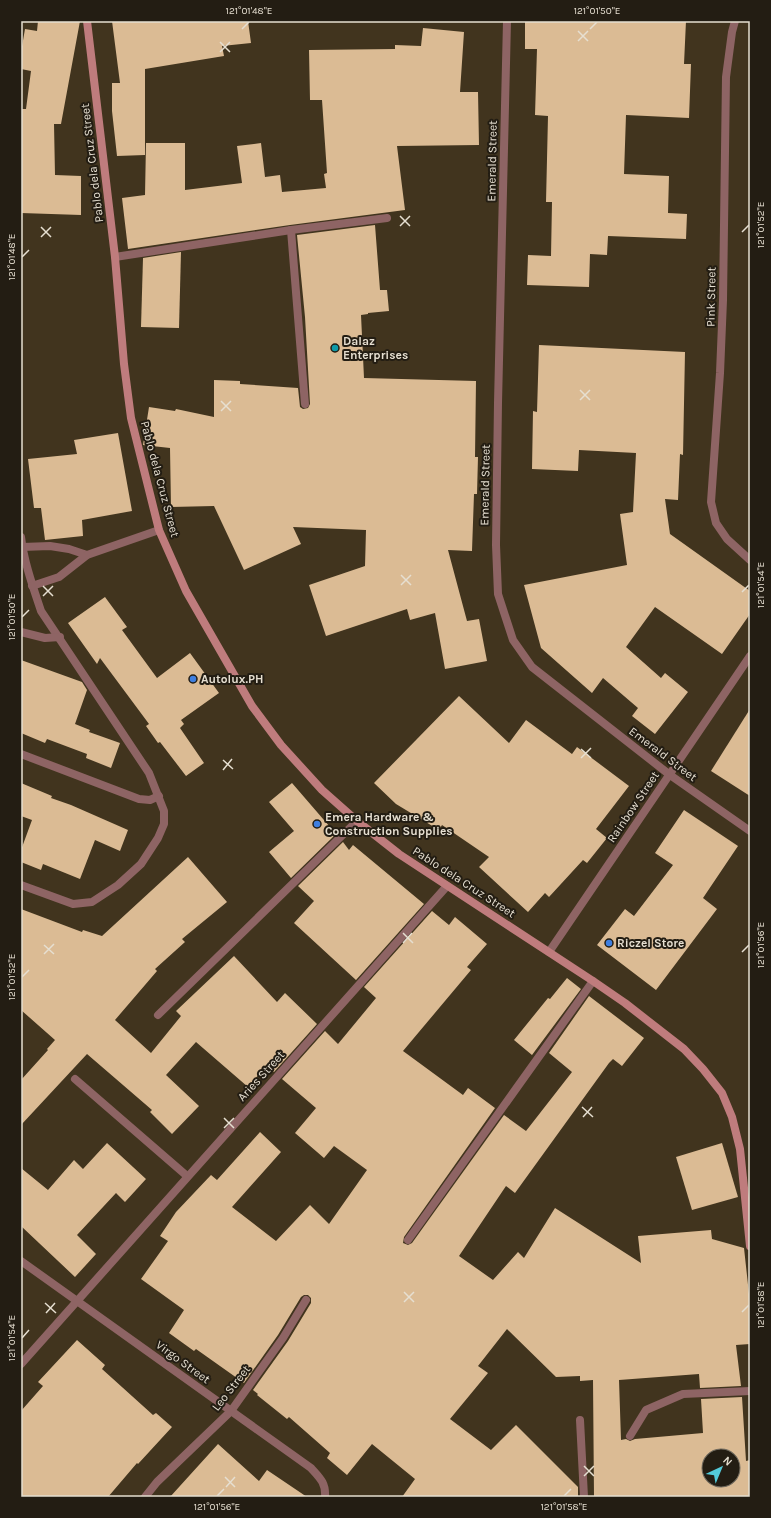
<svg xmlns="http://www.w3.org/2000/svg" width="771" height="1518" viewBox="0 0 771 1518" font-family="Karla,sans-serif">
<rect width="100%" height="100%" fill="#41341e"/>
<g fill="#dbbb94" fill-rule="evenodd">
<polygon points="38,21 80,21 61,124 54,124 55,175 81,176 81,215 21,213 21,109 26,109 31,71 21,69 21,52 25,29 37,31"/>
<polygon points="112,21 248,21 251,43 222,46 224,56 145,69 145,155 117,156 112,111 112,83 120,83"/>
<polygon points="525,21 686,21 684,64 691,64 689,118 626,115 624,174 669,176 668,213 687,214 686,239 608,236 607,255 590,254 589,287 527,285 528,255 551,256 552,202 546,202 548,116 535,115 537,49 525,49"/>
<polygon points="423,28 464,32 460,92 478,92 479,145 397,146 405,210 290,225 128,249 122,198 145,195 146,143 185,143 185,190 242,183 237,146 261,143 265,177 280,175 282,192 326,188 324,174 327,173 322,100 310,100 309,50 395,49 395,45 421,46"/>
<polygon points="375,225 380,290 387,290 389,311 368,313 368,314 361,315 364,378 476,381 475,457 478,457 477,494 474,494 472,551 448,550 467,621 479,619 487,661 445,669 435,613 410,620 407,609 326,636 309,585 365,566 366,530 293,527 301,544 244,570 214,506 171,507 170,448 143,445 149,407 175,411 176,409 214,417 214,380 240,381 240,384 298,388 300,407 303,409 308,408 310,404 305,317 297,235"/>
<polygon points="181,252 179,328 141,327 143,258"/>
<polygon points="539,345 685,352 683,455 680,454 678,500 665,499 670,534 750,591 750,614 722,654 655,607 626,647 661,678 665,673 688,692 655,734 632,716 638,708 603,678 592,693 541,648 524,585 627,565 620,514 633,512 636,453 579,450 578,471 532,469 533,411 537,412"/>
<polygon points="118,433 132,511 82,520 83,536 45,540 41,508 34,508 28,459 77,454 74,440"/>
<polygon points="105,597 127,627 122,630 157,678 190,653 219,693 181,720 184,724 180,728 204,763 186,776 160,742 158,743 146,726 149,724 100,658 97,664 68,623"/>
<polygon points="21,660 82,682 87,690 75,724 90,730 89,732 120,743 111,768 86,758 87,754 47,739 45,743 21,733"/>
<polygon points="459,696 509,743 526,720 572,754 577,747 629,786 596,829 607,838 587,863 583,860 549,897 545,893 528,912 479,867 489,857 442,825 439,830 396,804 374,783"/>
<polygon points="750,709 750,796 711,771"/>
<polygon points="21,783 52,796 51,798 71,805 128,830 120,851 95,840 80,879 43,864 41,870 21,862 21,850 32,820 21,816"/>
<polygon points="292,783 336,834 291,878 269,852 294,831 269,802"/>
<polygon points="684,810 738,846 703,898 717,909 656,990 597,945 625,909 634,916 673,865 655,853"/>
<polygon points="343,842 349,850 353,845 424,904 356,980 294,923 314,901 298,886"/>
<polygon points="188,857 227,902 182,939 185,942 155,969 157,971 115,1020 151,1053 181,1016 176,1011 234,956 277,1002 285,993 317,1024 274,1072 266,1066 248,1087 196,1042 166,1075 199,1106 172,1134 150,1112 152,1110 87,1054 21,1125 21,1080 48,1050 47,1049 55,1040 21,1010 21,909 82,932 83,930 102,936"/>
<path d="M432,911L449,925L455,917L487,944L467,967L471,970L403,1051L463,1095L468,1088L495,1108L404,1237L403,1243L408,1245L412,1243L504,1115L526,1131L572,1072L549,1053L589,996L644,1038L622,1066L613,1059L609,1063L515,1193L506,1186L459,1256L493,1280L518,1252L524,1258L555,1208L641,1263L638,1236L711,1230L712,1239L744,1248L750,1303V1344L736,1345L741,1386L700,1388L699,1374L619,1380L621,1440L626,1439L630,1441L635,1439L703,1433L701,1399L742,1397L746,1461L750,1460V1497H594L593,1380L580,1381V1376L556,1377L507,1329L478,1366L488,1373L450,1419L491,1450L516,1425L578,1487V1497H402L415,1479L372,1444L347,1475L327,1458L330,1453L289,1417L287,1419L257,1395L258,1394L253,1390L288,1341L311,1303V1298L308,1295H304L301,1297L278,1335L244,1383L196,1349L194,1351L169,1333L184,1310L141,1279L168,1241L160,1236L176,1212L211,1175L217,1180L260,1132L281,1152L232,1207L276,1241L310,1205L329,1224L367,1170L334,1146L324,1158L295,1133L316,1108L282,1079L325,1031L338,1044L376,998L364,987ZM709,1456H733V1480H709Z"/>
<polygon points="567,978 581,989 532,1055 514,1040 548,998 550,999"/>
<polygon points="107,1143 146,1179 125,1202 116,1193 77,1235 96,1254 75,1277 21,1226 21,1168 48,1190 74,1160 83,1169"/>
<polygon points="722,1143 738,1197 692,1210 676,1157"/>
<polygon points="77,1340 105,1365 102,1369 153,1415 156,1413 172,1427 138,1464 137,1463 108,1497 21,1497 21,1411 43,1386 38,1382"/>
<polygon points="218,1444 259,1481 267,1470 307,1497 170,1497"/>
</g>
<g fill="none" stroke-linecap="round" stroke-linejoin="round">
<g stroke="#8e6464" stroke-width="8">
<polyline points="158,1015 357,821"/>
<polyline points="75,1079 187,1176"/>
<polyline points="408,1240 593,981"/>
<polyline points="231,1411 283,1338 306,1300"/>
<polyline points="580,1420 584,1497"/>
<polyline points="630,1436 646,1410 683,1394 750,1391"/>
</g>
<g stroke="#8e6464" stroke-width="8">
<polyline points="507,21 498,403 496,545 498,594 513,640 532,667 670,775 750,831"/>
<polyline points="735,21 732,32 726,77 723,300 720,373 711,502 716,523 727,539 750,560"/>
<polyline points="291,230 305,404"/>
<polyline points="115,257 291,230 387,218"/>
<path d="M21,537C24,562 33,587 41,611L149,773L164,811V824L158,838L141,864L118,885L92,902L73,904L21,885"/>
<polyline points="22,547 50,546 69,549 87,555"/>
<polyline points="32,586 59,577 87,555 159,530"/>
<polyline points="21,632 45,638 60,637"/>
<polyline points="21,754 139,799 150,800 159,796"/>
<polyline points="549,952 750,656"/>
<path d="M21,1261L311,1468C320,1478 326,1483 325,1497"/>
<polyline points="21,1364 447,886"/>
<polyline points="145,1497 157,1482 231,1411"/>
</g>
<polyline stroke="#bf7c7d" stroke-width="8" points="87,21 115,257 124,364 131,418 159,530 186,591 252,706 281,745 322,790 357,821 399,854 593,981 625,1003 684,1049 703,1069 722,1093 732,1117 740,1149 750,1246"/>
</g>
<path fill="none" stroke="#e6dfd1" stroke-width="1.5" d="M242,29L249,22M590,29L597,22M578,31L588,41M578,41L588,31M220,42L230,52M220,52L230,42M400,216L410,226M400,226L410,216M41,227L51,237M742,232L749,225M41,237L51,227M22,257L29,250M580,390L590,400M580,400L590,390M221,401L231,411M221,411L231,401M401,575L411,585M401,585L411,575M43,586L53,596M742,592L749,585M43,596L53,586M22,617L29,610M581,749L591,758M581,758L591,748M223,760L233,769M223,770L232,759M403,933L413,943M403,943L412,933M44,945L54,954M742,952L749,945M44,954L54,944M22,977L29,970M582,1107L593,1117M583,1117L592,1107M224,1118L234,1128M224,1128L234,1118M404,1292L414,1302M404,1302L414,1292M45,1303L56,1313M742,1312L749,1305M46,1313L55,1303M22,1338L29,1330M584,1466L594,1476M584,1476L594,1466M225,1477L235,1487M226,1487L235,1477M217,1496L224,1489M564,1496L571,1489"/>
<circle fill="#0f9aa8" stroke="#231d13" stroke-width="1.5" cx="335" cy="348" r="4"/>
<g fill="#3f7fe0" stroke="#231d13" stroke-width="1.5">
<circle cx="193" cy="679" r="4"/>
<circle cx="317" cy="824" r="4"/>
<circle cx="609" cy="943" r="4"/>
</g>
<g text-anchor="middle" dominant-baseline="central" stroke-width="4" stroke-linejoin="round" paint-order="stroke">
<g font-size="12" fill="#e6dfd1" stroke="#231d13">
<text transform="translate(492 161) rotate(-89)">Emerald Street</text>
<text transform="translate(92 163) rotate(-97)">Pablo dela Cruz Street</text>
<text transform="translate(711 297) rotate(-89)">Pink Street</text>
<text transform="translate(160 479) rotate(75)">Pablo dela Cruz Street</text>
<text transform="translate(485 485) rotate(-89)">Emerald Street</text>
<text transform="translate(663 754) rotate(37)">Emerald Street</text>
<text transform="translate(633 807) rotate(-56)">Rainbow Street</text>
<text transform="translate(464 882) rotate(33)">Pablo dela Cruz Street</text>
<text transform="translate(261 1076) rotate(-48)">Aries Street</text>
<text transform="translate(183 1362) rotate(36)">Virgo Street</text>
<text transform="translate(231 1388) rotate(-52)">Leo Street</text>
</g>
<g font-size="12" font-weight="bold" fill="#e6dfd1" stroke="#231d13" text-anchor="start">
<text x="343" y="341">Dalaz<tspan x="343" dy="14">Enterprises</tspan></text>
<text x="201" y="679">Autolux.PH</text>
<text x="325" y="817">Emera Hardware &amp;<tspan x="325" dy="14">Construction Supplies</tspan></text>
<text x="617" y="943">Riczel Store</text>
</g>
</g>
<rect width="771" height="1518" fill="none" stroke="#231d13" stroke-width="44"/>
<g transform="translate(721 1468) rotate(44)"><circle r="19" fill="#231d13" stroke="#716b5f"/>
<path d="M0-3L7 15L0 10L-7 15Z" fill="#53cbda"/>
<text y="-6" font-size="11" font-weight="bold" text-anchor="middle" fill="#e6dfd1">N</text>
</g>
<rect x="22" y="22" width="727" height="1474" fill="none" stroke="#e6dfd1" stroke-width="1.5"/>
<g font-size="10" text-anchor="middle" fill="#e6dfd1">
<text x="249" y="14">121°01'48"E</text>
<text x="597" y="14">121°01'50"E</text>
<text transform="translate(760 225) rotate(-90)" y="4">121°01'52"E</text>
<text transform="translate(11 257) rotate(-90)" y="4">121°01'48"E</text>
<text transform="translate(760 585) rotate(-90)" y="4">121°01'54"E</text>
<text transform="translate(11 617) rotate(-90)" y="4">121°01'50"E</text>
<text transform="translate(760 945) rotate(-90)" y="4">121°01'56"E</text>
<text transform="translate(11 977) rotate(-90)" y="4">121°01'52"E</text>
<text transform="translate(760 1305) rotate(-90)" y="4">121°01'58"E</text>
<text transform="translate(11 1338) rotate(-90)" y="4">121°01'54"E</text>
<text x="217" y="1510">121°01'56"E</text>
<text x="564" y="1510">121°01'58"E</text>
</g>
</svg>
